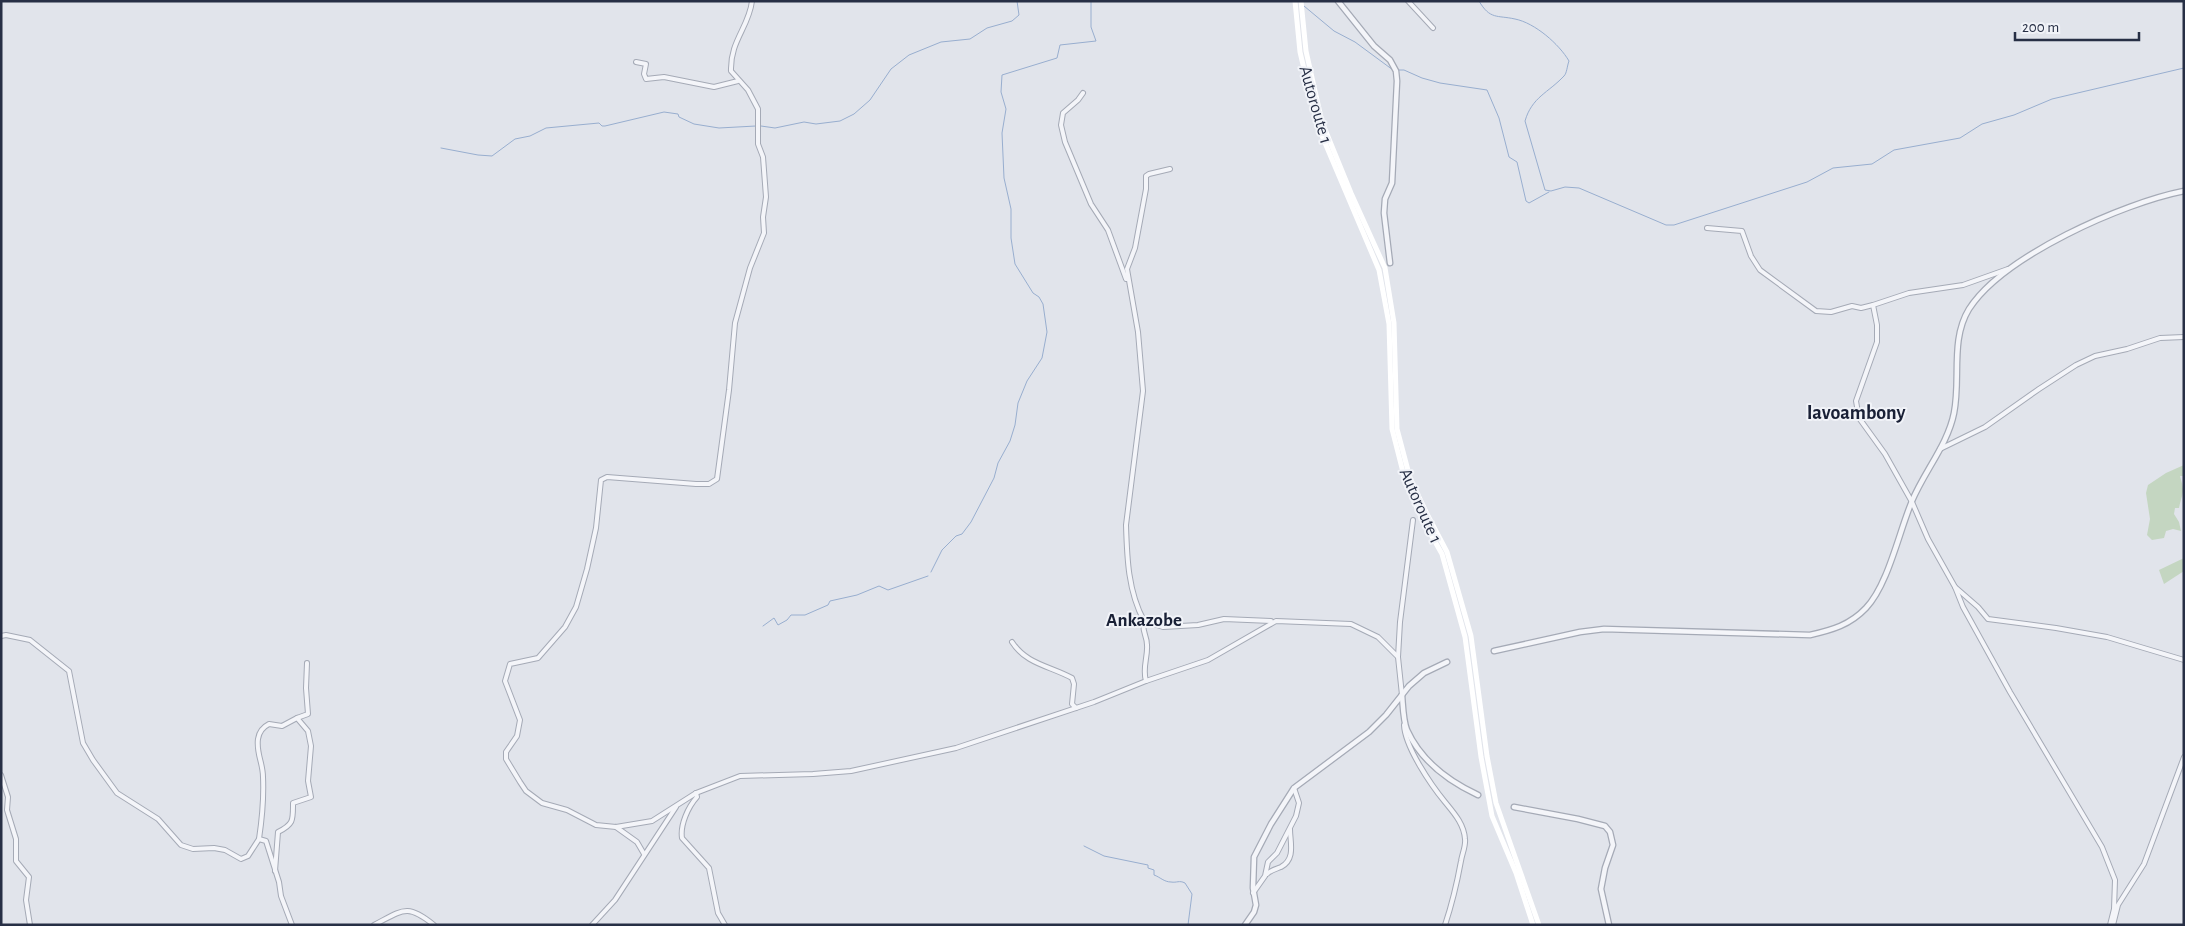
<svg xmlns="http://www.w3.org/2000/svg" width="2185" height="926" viewBox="0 0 2185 926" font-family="'Alegreya Sans',sans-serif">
<rect width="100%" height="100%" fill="#e1e4eb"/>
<g fill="#c4d6c1">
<path d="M2184,465V476H2180C2185,494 2183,490 2179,508H2175L2174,514L2179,522L2181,531L2173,529L2166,531L2164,538L2152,540L2147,535L2150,519L2146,493L2148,485L2166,473Z"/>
<polygon points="2184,558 2184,571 2164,584 2159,570"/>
</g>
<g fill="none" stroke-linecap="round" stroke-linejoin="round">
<g stroke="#98aecf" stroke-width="1">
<path d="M1479,1C1490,20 1497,15 1515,19C1535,23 1559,44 1569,61C1567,66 1567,73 1564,76C1548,93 1532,97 1525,121L1545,190L1551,191L1565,187L1579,188L1666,225H1674L1807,182L1833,168L1872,164L1894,150L1960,138L1982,124L2014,115L2052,99L2184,68"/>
<polyline points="1304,6 1334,31 1355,42 1393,70"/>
<polyline points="1397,70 1404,70 1422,78 1440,83 1487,90 1499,118 1509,157 1517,162 1526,201 1529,203 1549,192"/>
<polyline points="761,126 775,128 804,122 816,124 840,121 854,114 870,100 891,69 909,55 941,42 970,39 987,28 1012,21 1019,15 1017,1"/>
<polyline points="441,148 478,155 492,156 515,139 530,136 546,128 599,123 602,126 605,126 664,112 678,114 679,117 694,124 719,128 756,126"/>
<polyline points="931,572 942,550 956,536 962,534 971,522 994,478 998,463 1010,441 1015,425 1018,403 1027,381 1042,358 1047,332 1043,304 1039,297 1033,293 1015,264 1011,238 1011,209 1004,178 1002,133 1006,109 1001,92 1002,75 1057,58 1060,45 1096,41 1091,27 1091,1"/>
<polyline points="763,626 774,618 778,625 787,620 791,615 805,615 828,605 830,601 857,595 879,586 888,590 928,576"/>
<path d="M1084,846L1104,856L1148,865V868L1154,870V875C1160,877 1164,882 1171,882C1177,883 1179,880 1185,883L1192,894L1188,925"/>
</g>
<defs>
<g id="minor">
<path d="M752,1C749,27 730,41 731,71L748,90L758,109V144L763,157L766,197L763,217L764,233L750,268L735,323L729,390L717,479L709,484H696L607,477L601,480L596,528L587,569L576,607L565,627L538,658L510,664L505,681L520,720L517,736L506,752V759L520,782L526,791L542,803L567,810L596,825L616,827L652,821L696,793L740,776L813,774L851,771L956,748L1094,702L1146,681L1208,660L1276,621L1351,624L1378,637L1398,657L1402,695"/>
<polyline points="1408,1 1433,28"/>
<polyline points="636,62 646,64 644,74 646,79 664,77 714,87 738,81"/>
<polyline points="1083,93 1078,100 1063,113 1061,125 1065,142 1091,204 1108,230 1126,279"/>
<polyline points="1707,228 1742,231 1751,256 1760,270 1816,311 1831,312 1852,306 1861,308 1873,305"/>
<polyline points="2008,269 1963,285 1909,293 1873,305 1877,325 1877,342 1856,401 1859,418 1885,454 1912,502 1928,539 1955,587 1978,607 1988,619 2056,628 2107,637 2184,660"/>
<polyline points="1940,449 1985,427 2039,389 2076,365 2095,356 2127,349 2160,338 2184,337"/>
<polyline points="1955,587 1963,607 2010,692 2102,847 2115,880 2114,909 2110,925"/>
<polyline points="1144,621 1163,627 1198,625 1224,619 1271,621"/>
<polyline points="1,636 6,635 30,640 69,671 83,743 93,760 117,793 158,819 181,845 193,849 214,848 225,850 241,859 248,856 259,839 266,841 279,882 281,896 292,925"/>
<path d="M1012,642C1026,664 1050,666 1072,678L1074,684L1072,704L1076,708"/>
<polyline points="1398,657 1400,622 1413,520"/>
<path d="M1146,681C1142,668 1148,657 1147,645C1147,635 1141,630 1144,621C1128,591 1127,558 1126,525L1143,391L1138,332L1127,269L1135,248L1146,189V176L1149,174L1170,169"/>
<path d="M1404,725C1405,747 1431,785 1445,802C1454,813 1464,824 1465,839C1466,846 1462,854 1461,861C1457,883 1452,904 1445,925"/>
<polyline points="1,775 8,797 7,810 16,839 16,861 29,877 26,900 30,925"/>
<path d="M696,793L697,797C688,807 680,825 682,838L709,868L718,913L725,925"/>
<polyline points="616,827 637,842 644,854"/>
<path d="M259,839C262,819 264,798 263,777C263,763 256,753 258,739C259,732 263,727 269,724L282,726L297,718L308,714L306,688L307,663"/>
<path d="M275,871L278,832C294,824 293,820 293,803L311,797L308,781L311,746L308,731L297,718"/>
<path d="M1267,874C1271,870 1276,869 1281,867C1296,859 1290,842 1290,829"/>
<polyline points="1253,893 1265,876 1268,862 1277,853 1296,816 1299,803 1294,788"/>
<path d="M374,925C403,910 407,903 434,925"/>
<polyline points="592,925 615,900 676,807"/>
<polyline points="2113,925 2118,905 2144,864 2184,757"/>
</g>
<g id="tertiary">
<polyline points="1338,1 1374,46 1390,60 1396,71 1397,81 1392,183 1385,199 1384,213 1390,263"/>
<path d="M1494,651L1580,632L1604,629L1810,635C1832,630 1850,625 1866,608C1888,585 1899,532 1912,501C1924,472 1948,444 1954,413C1961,379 1950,340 1969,309C2003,256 2123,203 2184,191"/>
<path d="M1402,695C1403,706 1403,720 1407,730C1421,761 1448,781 1478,795"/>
<polyline points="1514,807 1578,819 1605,826 1610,832 1613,845 1605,868 1601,889 1609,925"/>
<polyline points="1245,925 1254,912 1256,905 1253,888 1254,857 1271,824 1294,788 1369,732 1386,715 1409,686 1424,673 1447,662"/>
</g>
</defs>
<use href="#minor" stroke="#a5aab6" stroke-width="6"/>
<use href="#tertiary" stroke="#a5aab6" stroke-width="7"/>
<use href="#minor" stroke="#f4f5f9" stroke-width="4"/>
<use href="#tertiary" stroke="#f4f5f9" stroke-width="4.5"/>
<g stroke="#fff" stroke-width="5">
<polyline points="1295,1 1300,52 1317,124 1379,270 1389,324 1392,429 1405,480 1421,517 1442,554 1465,637 1481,757 1492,816 1516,873 1533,925"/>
<polyline points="1301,1 1306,51 1322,122 1351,193 1385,268 1394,323 1397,429 1410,478 1427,514 1447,552 1471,636 1487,756 1496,803 1539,925"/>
</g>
</g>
<g text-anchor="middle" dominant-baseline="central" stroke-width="4" stroke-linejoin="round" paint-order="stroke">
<g font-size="18" fill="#272f45" stroke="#f1f3f8">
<text transform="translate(1315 105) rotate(74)">Autoroute 1</text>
<text transform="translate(1420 506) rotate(66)">Autoroute 1</text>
</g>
<g font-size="19" font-weight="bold" fill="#192036" stroke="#f1f3f8">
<text x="1144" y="620">Ankazobe</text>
</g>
<g font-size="20" font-weight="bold" fill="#192036" stroke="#f1f3f8">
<text x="1856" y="413">Iavoambony</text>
</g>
</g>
<rect width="2185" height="926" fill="none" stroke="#272f45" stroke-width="5"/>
<path d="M2015 32v8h124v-8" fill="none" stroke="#272f45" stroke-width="2.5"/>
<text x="2022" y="32" font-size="15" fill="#272f45" stroke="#f1f3f8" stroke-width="4" paint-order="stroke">200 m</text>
</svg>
